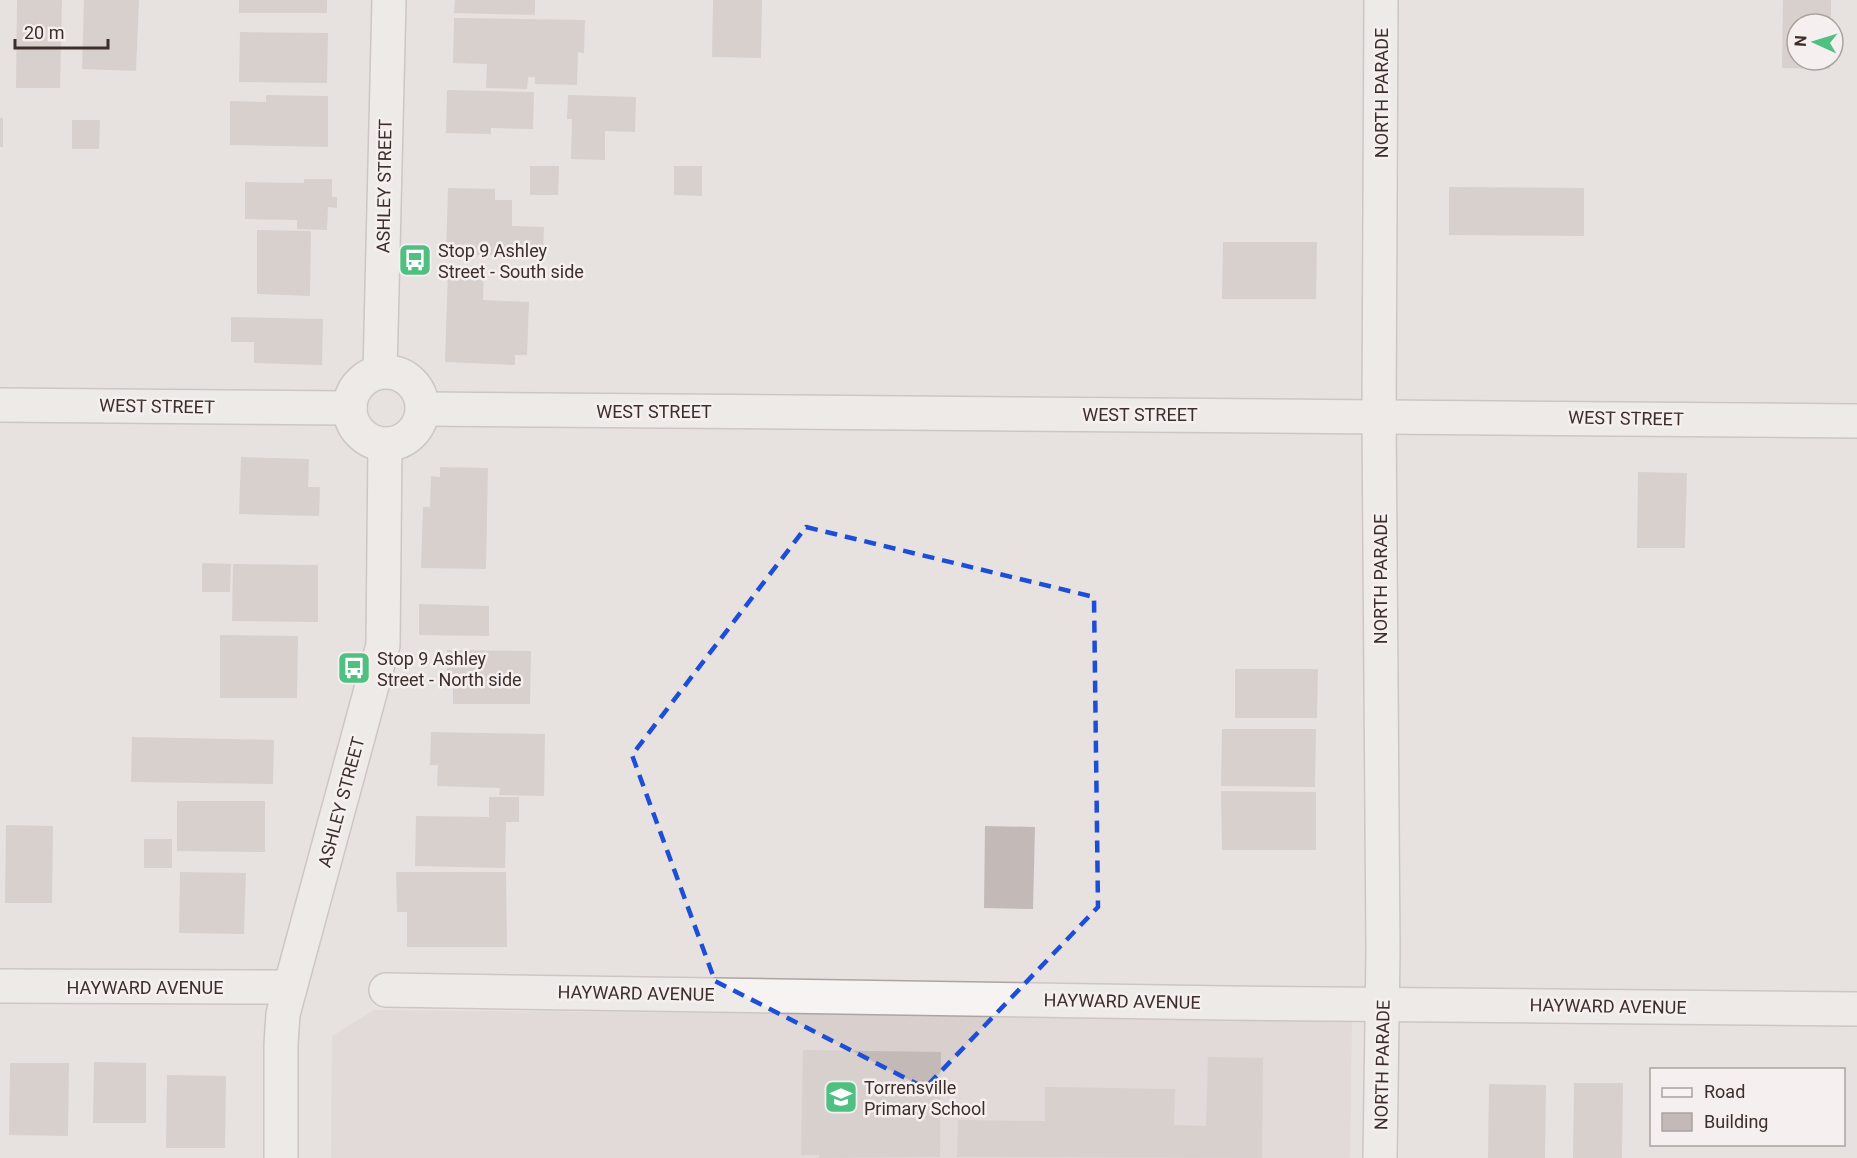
<svg xmlns="http://www.w3.org/2000/svg" width="1857" height="1158" viewBox="0 0 1857 1158" font-family="Roboto,sans-serif">
<rect width="100%" height="100%" fill="#e7e1e0"/>
<polygon fill="#d9d0ce" points="374,1010 1352,1019 1350,1158 331,1158 332,1036"/>
<g fill="#c3bab7">
<polygon points="17,0 62,0 60,88 16,88"/>
<polygon points="84,0 139,0 136,71 82,69"/>
<rect x="239" y="0" width="88" height="13"/>
<polygon points="455,0 535,0 535,15 454,13"/>
<polygon points="713,0 762,0 761,58 712,57"/>
<polygon points="1783,0 1831,0 1831,24 1797,24 1797,60 1830,60 1830,69 1782,68"/>
<polygon points="454,18 585,20 584,53 578,52 577,85 535,84 535,77 528,77 527,89 486,88 487,64 453,63"/>
<polygon points="240,32 328,33 327,83 239,82"/>
<polygon points="447,90 534,92 533,129 491,128 491,134 446,133"/>
<polygon points="266,95 328,96 328,147 230,145 230,101 266,102"/>
<polygon points="568,95 636,97 635,132 605,131 605,160 571,159 572,119 567,119"/>
<rect x="0" y="118" width="3" height="29"/>
<polygon points="72,120 100,120 99,149 72,149"/>
<polygon points="530,166 559,166 558,195 530,195"/>
<polygon points="674,166 702,166 702,196 674,195"/>
<polygon points="304,179 332,179 332,197 337,197 337,208 328,207 327,230 297,229 297,220 245,219 245,182 304,183"/>
<polygon points="1449,187 1584,188 1584,236 1449,235"/>
<polygon points="448,188 495,189 495,200 512,200 512,226 544,227 543,257 446,254"/>
<polygon points="257,230 311,231 310,296 257,294"/>
<polygon points="1223,242 1317,242 1316,299 1222,299"/>
<polygon points="448,268 484,269 483,300 529,302 527,355 515,355 515,365 445,362"/>
<polygon points="231,317 323,319 322,365 254,363 254,342 231,342"/>
<polygon points="241,457 309,459 308,487 320,487 319,516 239,514"/>
<polygon points="440,467 488,468 486,569 421,568 423,507 430,507 431,476 440,477"/>
<polygon points="1638,472 1687,473 1685,548 1637,548"/>
<polygon points="202,563 231,564 230,592 202,592"/>
<polygon points="233,564 318,565 318,622 232,621"/>
<polygon points="419,604 489,606 489,636 419,635"/>
<polygon points="220,635 298,636 297,698 220,698"/>
<polygon points="447,650 531,651 530,704 453,704 453,682 447,682"/>
<polygon points="1235,669 1318,669 1317,718 1235,718"/>
<polygon points="1222,729 1316,729 1315,787 1221,786"/>
<polygon points="431,732 545,734 544,796 499,795 500,788 437,786 438,765 430,765"/>
<polygon points="132,737 274,740 273,784 131,782"/>
<polygon points="1221,791 1316,792 1316,850 1222,850"/>
<polygon points="489,797 519,797 519,822 506,822 505,868 415,866 416,816 489,817"/>
<polygon points="177,801 265,801 265,852 177,851"/>
<polygon points="6,825 53,826 52,903 5,903"/>
<polygon points="985,826 1035,827 1033,909 984,908"/>
<rect x="144" y="839" width="28" height="29"/>
<polygon points="180,872 246,873 244,934 179,933"/>
<polygon points="396,872 506,872 507,947 407,947 407,912 397,912"/>
<polygon points="803,1050 941,1052 940,1157 819,1158 819,1155 801,1155"/>
<polygon points="1208,1057 1263,1058 1262,1158 957,1157 958,1120 1045,1121 1045,1087 1175,1089 1174,1125 1206,1126"/>
<polygon points="94,1062 146,1063 146,1123 93,1123"/>
<polygon points="10,1063 69,1063 68,1136 9,1135"/>
<polygon points="167,1075 226,1076 225,1148 166,1148"/>
<polygon points="1574,1083 1623,1083 1622,1158 1573,1158"/>
<polygon points="1489,1084 1546,1085 1545,1158 1488,1158"/>
</g>
<g fill="none" stroke-linecap="round" stroke-linejoin="round">
<defs>
<g id="minor">
<circle cx="386" cy="408" r="36"/>
<polyline points="380,372 389,0"/>
<polyline points="0,405 350,408"/>
<polyline points="423,409 1857,421"/>
<polyline points="0,986 290,987"/>
<polyline points="386,990 1227,1003 1857,1009"/>
<polyline points="281,1158 281,1044 283,1014 383,645 385,445"/>
<polyline points="1380,1158 1383,951 1379,416 1381,0"/>
</g>
</defs>
<use href="#minor" stroke="#ada4a2" stroke-width="36"/>
<use href="#minor" stroke="#f6f3f2" stroke-width="33"/>
</g>
<path d="M0 0H1857V1158H0ZM806,527L1094,597L1098,907L925,1088L715,981L632,755Z" fill="#e7e1e0" fill-opacity=".55" fill-rule="evenodd"/>
<path fill="none" stroke="#1d4ed8" stroke-width="4.5" stroke-dasharray="12 8" stroke-linejoin="round" d="M806,527L1094,597L1098,907L925,1088L715,981L632,755Z"/>
<defs>
<symbol id="bus-square" viewBox="-11 -11 22 22"><rect x="-9" y="-9" width="18" height="18" rx="4" fill="#50c082" stroke="#f5f0ef"/><path d="M-5-6H5V4H4V6H2V4H-2V6H-4V4H-5ZM-3.5-4V0h7V-4ZM-3.5 1.2v1.5H-2V1.2ZM2 1.2v1.5H3.5V1.2Z" fill="#fff"/></symbol>
<symbol id="school-square" viewBox="-11 -11 22 22"><rect x="-9" y="-9" width="18" height="18" rx="4" fill="#50c082" stroke="#f5f0ef"/><path d="M0-5L7-2L0 1L-7-2ZM-4 1L0 2.5L4 1V4Q0 6-4 4Z" fill="#fff"/></symbol>
</defs>
<g fill-rule="evenodd">
<use href="#bus-square" x="396" y="241" width="38" height="38"/>
<use href="#bus-square" x="335" y="649" width="38" height="38"/>
<use href="#school-square" x="822" y="1078" width="38" height="38"/>
</g>
<g text-anchor="middle" dominant-baseline="central" stroke-width="5" stroke-linejoin="round" paint-order="stroke">
<g font-size="18" fill="#3d2e2a" stroke="#f5f0ef">
<text transform="translate(1381 93) rotate(-90)">NORTH PARADE</text>
<text transform="translate(384 186) rotate(-89)">ASHLEY STREET</text>
<text transform="translate(157 406) rotate(1)">WEST STREET</text>
<text x="654" y="411">WEST STREET</text>
<text x="1140" y="414">WEST STREET</text>
<text transform="translate(1626 418) rotate(1)">WEST STREET</text>
<text transform="translate(1380 579) rotate(-90)">NORTH PARADE</text>
<text transform="translate(341 802) rotate(-75)">ASHLEY STREET</text>
<text x="145" y="987">HAYWARD AVENUE</text>
<text transform="translate(636 993) rotate(1)">HAYWARD AVENUE</text>
<text transform="translate(1122 1001) rotate(1)">HAYWARD AVENUE</text>
<text transform="translate(1608 1006) rotate(1)">HAYWARD AVENUE</text>
<text transform="translate(1382 1065) rotate(-89)">NORTH PARADE</text>
</g>
<g font-size="18" fill="#3d2e2a" stroke="#f5f0ef" text-anchor="start">
<text x="438" y="250">Stop 9 Ashley<tspan x="438" dy="21">Street - South side</tspan></text>
<text x="377" y="658">Stop 9 Ashley<tspan x="377" dy="21">Street - North side</tspan></text>
<text x="864" y="1087">Torrensville<tspan x="864" dy="21">Primary School</tspan></text>
</g>
</g>
<rect x="1650" y="1068" width="195" height="78" fill="#f5f0ef" stroke="#aba2a0" stroke-width="1.5"/>
<rect x="1662" y="1088" width="30" height="9" fill="#f6f3f2" stroke="#aba2a0" stroke-width="1.5"/>
<text x="1704" y="1098" font-size="18" fill="#3d2e2a">Road</text>
<rect x="1662" y="1113" width="30" height="18" fill="#c3bab7" stroke="#aba2a0" stroke-width="1.5"/>
<text x="1704" y="1128" font-size="18" fill="#3d2e2a">Building</text>
<g transform="translate(1815 42) rotate(274)"><circle r="28" fill="#f5f0ef" stroke="#aba2a0" stroke-width="1.5"/>
<path d="M0-4.5L10 22L0 15L-10 22Z" fill="#50c082"/>
<text y="-9" font-size="16" font-weight="bold" text-anchor="middle" fill="#3d2e2a">N</text>
</g>
<path d="M15 39v9h93v-9" fill="none" stroke="#3d2e2a" stroke-width="3"/>
<text x="24" y="39" font-size="18" fill="#3d2e2a" stroke="#f5f0ef" stroke-width="4.5" paint-order="stroke">20 m</text>
</svg>
